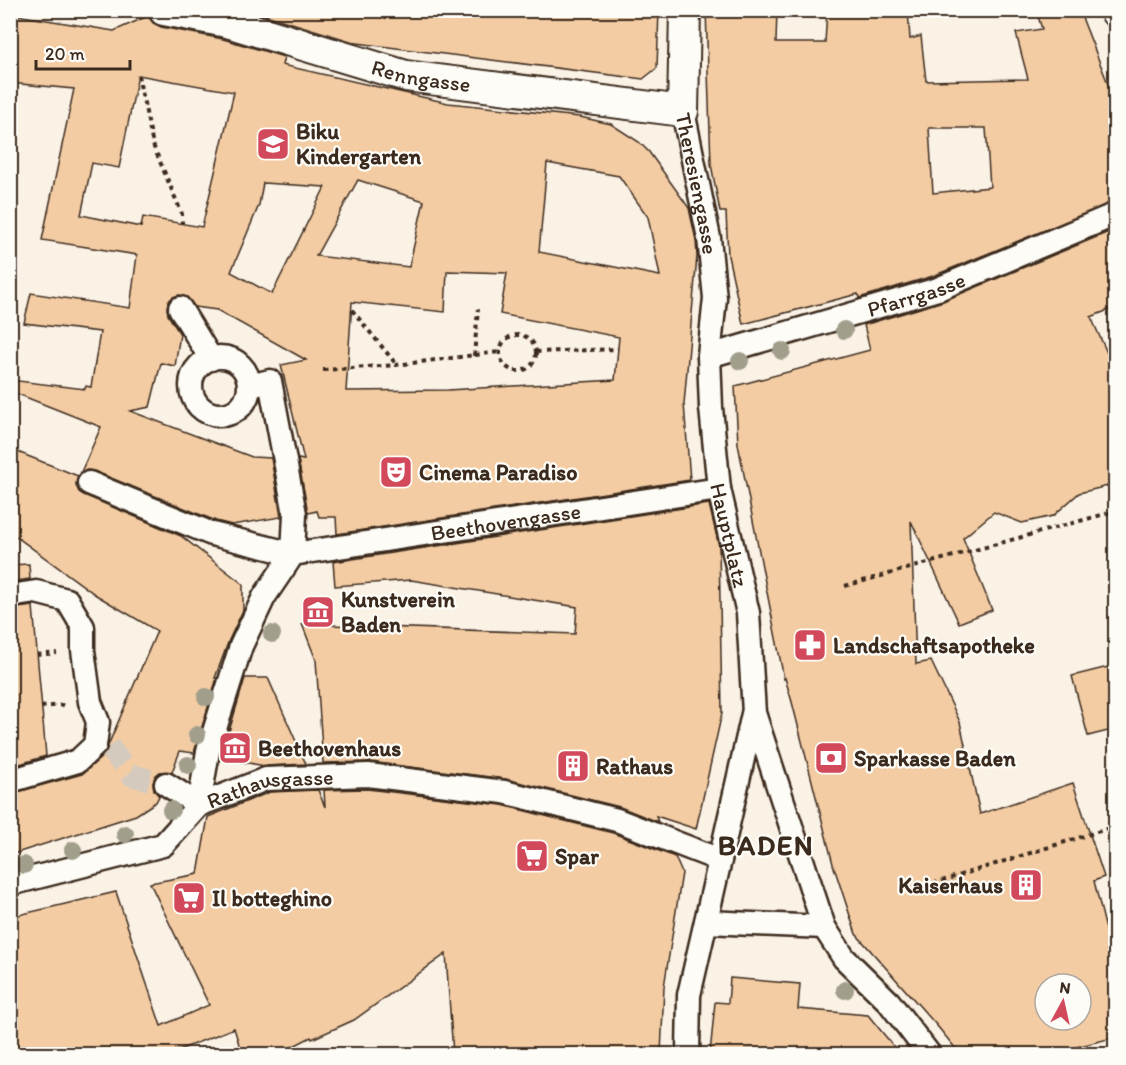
<svg xmlns="http://www.w3.org/2000/svg" width="1126" height="1065" viewBox="0 0 1126 1065" font-family="Itim,sans-serif">
<rect width="100%" height="100%" fill="#fbf2e6"/>
<filter id="ink" filterUnits="userSpaceOnUse"><feTurbulence type="fractalNoise" baseFrequency=".0167" numOctaves="2"/><feDisplacementMap in="SourceGraphic" scale="12" xChannelSelector="R" yChannelSelector="G"/><feConvolveMatrix kernelMatrix="1 2 1 2 8 2 1 2 1" color-interpolation-filters="sRGB"/></filter>
<g filter="url(#ink)">
<g fill="#f3cca3" stroke="#3b2a1e" stroke-width="1.5" fill-rule="evenodd">
<polygon points="249,10 659,10 657,68 643,79 357,43"/>
<path d="M706,10H777L776,43H825L827,10H908L910,39L921,36L926,81L1028,79L1016,33L1042,29L1036,10H1079L1116,104V201L933,276L859,298L858,294L743,324L728,256L726,212H720L711,164ZM929,128H986L990,187L933,193Z"/>
<path d="M10,14L114,31L148,16L153,23L161,27L223,39L284,57L282,65L448,103L580,117L611,124L639,142L649,152L689,208L696,240L697,256L684,404L690,480L337,534L336,517H319L317,511L308,513L298,459L304,460L281,365L306,360L217,310L195,307L187,297L180,295L173,297L168,302L167,308L168,315L180,334L175,366L161,363L150,407L130,411L252,457L271,458L281,517L232,525L216,521L94,471L87,470L81,472L101,427L10,391V380L85,389L86,386L91,387L100,332L24,323L31,293L130,308L137,255L42,240L74,89L10,83ZM138,75L234,92L202,227L143,217L141,227L81,215L92,163L119,168ZM547,163L619,176L648,217L660,276L539,252ZM358,180L424,201L409,267L316,256ZM263,183L325,187L272,294L231,272L259,205ZM447,271L507,273L500,314L619,337L615,380L448,390L346,391L352,302L445,312Z"/>
<path d="M1116,229V307L1091,317L1116,373V484L1079,493L1053,516L1022,523L994,512L963,538L992,610L959,623L911,521L916,664L931,661L960,722L980,814L1073,783L1104,877L1094,881L1116,970V1037L1049,1054H960L938,1027L856,934L833,864L792,702L785,678L784,679L738,444L735,386L870,350L864,325L943,301ZM1045,984H1081V1020H1045Z"/>
<polygon points="10,449 78,476 76,485 79,492 84,495 181,536 243,584 243,610 229,640 215,678 217,678 194,753 180,751 172,772 160,772 155,776 153,783 154,790 159,796 156,802 136,815 10,855 10,794 82,774 104,755 157,631 96,595 10,532"/>
<polygon points="709,504 719,546 722,713 696,829 656,816 658,822 620,807 506,779 370,762 323,763 316,660 302,624 575,634 577,607 411,580 335,586 333,562"/>
<polygon points="29,564 30,579 10,582 10,565"/>
<polygon points="33,606 46,756 10,767 10,609"/>
<polygon points="1116,665 1116,729 1088,736 1072,676"/>
<polygon points="245,678 268,678 306,764 265,766 221,758"/>
<polygon points="367,789 502,805 613,833 675,857 682,873 664,987 661,1054 453,1054 446,954 354,1020 312,1039 311,1037 278,1054 242,1054 234,1028 169,1054 21,1054 10,1026 10,917 116,892 161,1026 209,1005 150,883 198,874 208,817 270,792 318,790 325,807 324,790"/>
<polygon points="730,978 800,984 798,1009 868,1015 900,1054 800,1054 748,1050 748,1054 710,1054 715,1002 728,1003"/>
</g>
<g fill="none" stroke-linecap="round" stroke-linejoin="round">
<polyline stroke="#d5cabe" stroke-width="22" stroke-dasharray="22 11" stroke-linecap="butt" points="109,747 131,775 166,784"/>
<defs>
<g id="pedestrian">
<path id="s1" d="M683,111L709,238L715,298L709,356L711,408L719,489L748,613L754,713L824,927L844,958L889,1002L929,1054"/>
<polyline points="180,308 211,359"/>
<path id="s2" d="M709,356L938,289L1116,214"/>
<circle cx="220" cy="386" r="29"/>
<polyline points="89,483 212,534 293,554 295,514 270,381 250,386"/>
<polyline points="10,596 36,592 67,600 83,627 83,650 90,702 98,722 95,745 78,761 10,781"/>
<path id="s3" d="M166,784L199,805L208,751L241,646L264,597L293,554L719,489"/>
<path id="s4" d="M10,884L163,845L199,805L266,779L368,775L504,792L617,820L720,860L753,714"/>
<polyline points="706,922 824,927"/>
<polyline points="688,1054 689,995 720,860"/>
</g>
<g id="minor">
<path id="s5" d="M164,10L227,22L406,76L683,111L685,10"/>
<polyline points="1115,10 1116,12"/>
</g>
</defs>
<use href="#pedestrian" stroke="#3b2a1e" stroke-width="27"/>
<use href="#minor" stroke="#3b2a1e" stroke-width="34"/>
<g stroke="#3b2a1e" stroke-width="4" stroke-dasharray="4.5 4.5" stroke-linecap="butt">
<polyline points="138,75 153,145 182,214 182,223"/>
<polyline points="352,310 396,364"/>
<circle cx="518" cy="353" r="18"/>
<polyline points="536,352 618,349"/>
<polyline points="474,356 478,309"/>
<polyline points="323,370 396,365 499,352"/>
<polyline points="845,586 1116,511"/>
<polyline points="37,655 57,653"/>
<polyline points="41,707 64,705"/>
<polyline points="916,889 1116,826"/>
<polyline points="10,1040 16,1054"/>
</g>
<use href="#pedestrian" stroke="#fdfcf7" stroke-width="22"/>
<use href="#minor" stroke="#fdfcf7" stroke-width="30"/>
</g>
<g fill="#a19e8c">
<circle cx="844" cy="330" r="9"/>
<circle cx="782" cy="351" r="9"/>
<circle cx="740" cy="361" r="9"/>
<circle cx="272" cy="634" r="9"/>
<circle cx="206" cy="697" r="9"/>
<circle cx="197" cy="735" r="9"/>
<circle cx="188" cy="765" r="9"/>
<circle cx="171" cy="810" r="9"/>
<circle cx="125" cy="834" r="9"/>
<circle cx="73" cy="850" r="9"/>
<circle cx="24" cy="865" r="9"/>
<circle cx="845" cy="990" r="9"/>
</g>
</g>
<defs>
<symbol id="school-square" viewBox="-11 -11 22 22"><rect x="-9" y="-9" width="18" height="18" rx="4" fill="#d1495b" stroke="#fdfcf7"/><path d="M0-5L7-2L0 1L-7-2ZM-4 1L0 2.5L4 1V4Q0 6-4 4Z" fill="#fff"/></symbol>
<symbol id="theatre-square" viewBox="-11 -11 22 22"><rect x="-9" y="-9" width="18" height="18" rx="4" fill="#d1495b" stroke="#fdfcf7"/><path d="M-5-5.5Q0-4 5-5.5V0Q5 5 0 6Q-5 5-5 0ZM-3.3-2.5H-1v1.5H-3.3ZM1-2.5H3.3v1.5H1ZM-2.8 1Q0 5.5 2.8 1Z" fill="#fff"/></symbol>
<symbol id="museum-square" viewBox="-11 -11 22 22"><rect x="-9" y="-9" width="18" height="18" rx="4" fill="#d1495b" stroke="#fdfcf7"/><path d="M0-6L6-3V-2H-6V-3ZM-5-1h2V3h-2ZM-1-1h2V3h-2ZM3-1h2V3H3ZM-6 4H6V6H-6Z" fill="#fff"/></symbol>
<symbol id="pharmacy-square" viewBox="-11 -11 22 22"><rect x="-9" y="-9" width="18" height="18" rx="4" fill="#d1495b" stroke="#fdfcf7"/><path d="M-2-6h4v4h4v4h-4v4h-4v-4h-4v-4h4Z" fill="#fff"/></symbol>
<symbol id="bank-square" viewBox="-11 -11 22 22"><rect x="-9" y="-9" width="18" height="18" rx="4" fill="#d1495b" stroke="#fdfcf7"/><path d="M-6-4H6V4H-6ZM0-2.3a2.3 2.3 0 1 0 0 4.6a2.3 2.3 0 1 0 0-4.6Z" fill="#fff"/></symbol>
<symbol id="building-square" viewBox="-11 -11 22 22"><rect x="-9" y="-9" width="18" height="18" rx="4" fill="#d1495b" stroke="#fdfcf7"/><path d="M-4-6H4V6H1V3H-1V6H-4ZM-2.5-4.3h1.7v1.8h-1.7ZM.8-4.3h1.7v1.8H.8ZM-2.5-1h1.7V.8h-1.7ZM.8-1h1.7V.8H.8Z" fill="#fff"/></symbol>
<symbol id="supermarket-square" viewBox="-11 -11 22 22"><rect x="-9" y="-9" width="18" height="18" rx="4" fill="#d1495b" stroke="#fdfcf7"/><path d="M-6-5.5h2.5l.6 2H6L4.5 2H-2.5L-4.4-4H-6ZM-1.5 3.2a1.3 1.3 0 1 0 .1 0ZM3 3.2a1.3 1.3 0 1 0 .1 0Z" fill="#fff"/></symbol>
</defs>
<g fill-rule="evenodd">
<use href="#school-square" x="254" y="125" width="38" height="38"/>
<use href="#theatre-square" x="377" y="453" width="38" height="38"/>
<use href="#museum-square" x="299" y="593" width="38" height="38"/>
<use href="#pharmacy-square" x="791" y="626" width="38" height="38"/>
<use href="#museum-square" x="216" y="729" width="38" height="38"/>
<use href="#bank-square" x="812" y="739" width="38" height="38"/>
<use href="#building-square" x="554" y="747" width="38" height="38"/>
<use href="#supermarket-square" x="513" y="837" width="38" height="38"/>
<use href="#building-square" x="1007" y="866" width="38" height="38"/>
<use href="#supermarket-square" x="170" y="879" width="38" height="38"/>
</g>
<g text-anchor="middle" dominant-baseline="central" stroke-width="4.5" stroke-linejoin="round" paint-order="stroke">
<g font-size="22" fill="#3b2a1e" stroke="#fdfcf7">
<text stroke="none"><textPath href="#s5" startOffset="266">Renngasse</textPath></text>
<text stroke="none"><textPath href="#s1" startOffset="74">Theresiengasse</textPath></text>
<text stroke="none"><textPath href="#s2" startOffset="216">Pfarrgasse</textPath></text>
<text stroke="none"><textPath href="#s3" startOffset="525">Beethovengasse</textPath></text>
<text stroke="none"><textPath href="#s1" startOffset="429">Hauptplatz</textPath></text>
<text stroke="none"><textPath href="#s4" startOffset="286">Rathausgasse</textPath></text>
</g>
<g font-size="22" font-weight="bold" fill="#3b2a1e" stroke="#fdfcf7" text-anchor="start">
<text x="296" y="131">Biku<tspan x="296" dy="25">Kindergarten</tspan></text>
<text x="419" y="472">Cinema Paradiso</text>
<text x="341" y="599">Kunstverein<tspan x="341" dy="25">Baden</tspan></text>
<text x="833" y="645">Landschaftsapotheke</text>
<text x="258" y="748">Beethovenhaus</text>
<text x="854" y="758">Sparkasse Baden</text>
<text x="596" y="766">Rathaus</text>
<text x="555" y="856">Spar</text>
<text x="1003" y="885" text-anchor="end">Kaiserhaus</text>
<text x="212" y="898">Il botteghino</text>
</g>
<g font-size="28" font-weight="bold" letter-spacing="1.5" fill="#3b2a1e" stroke="#fdfcf7">
<text x="766" y="845">BADEN</text>
</g>
</g>
<rect width="1126" height="1065" fill="none" stroke="#fdfcf7" stroke-width="36"/>
<rect x="18" y="18" width="1090" height="1029" fill="none" stroke="#3b2a1e" stroke-width="2" filter="url(#ink)"/>
<g transform="translate(1063 1002) rotate(8)"><circle r="28" fill="#fdfcf7" stroke="#afa8a0" stroke-width="1.5"/>
<path d="M0-4.5L10 22L0 15L-10 22Z" fill="#d1495b"/>
<text y="-9" font-size="16" font-weight="bold" text-anchor="middle" fill="#3b2a1e">N</text>
</g>
<path d="M36 60v9h94v-9" fill="none" stroke="#3b2a1e" stroke-width="3"/>
<text x="45" y="60" font-size="18" fill="#3b2a1e" stroke="#fdfcf7" stroke-width="4.5" paint-order="stroke">20 m</text>
</svg>
